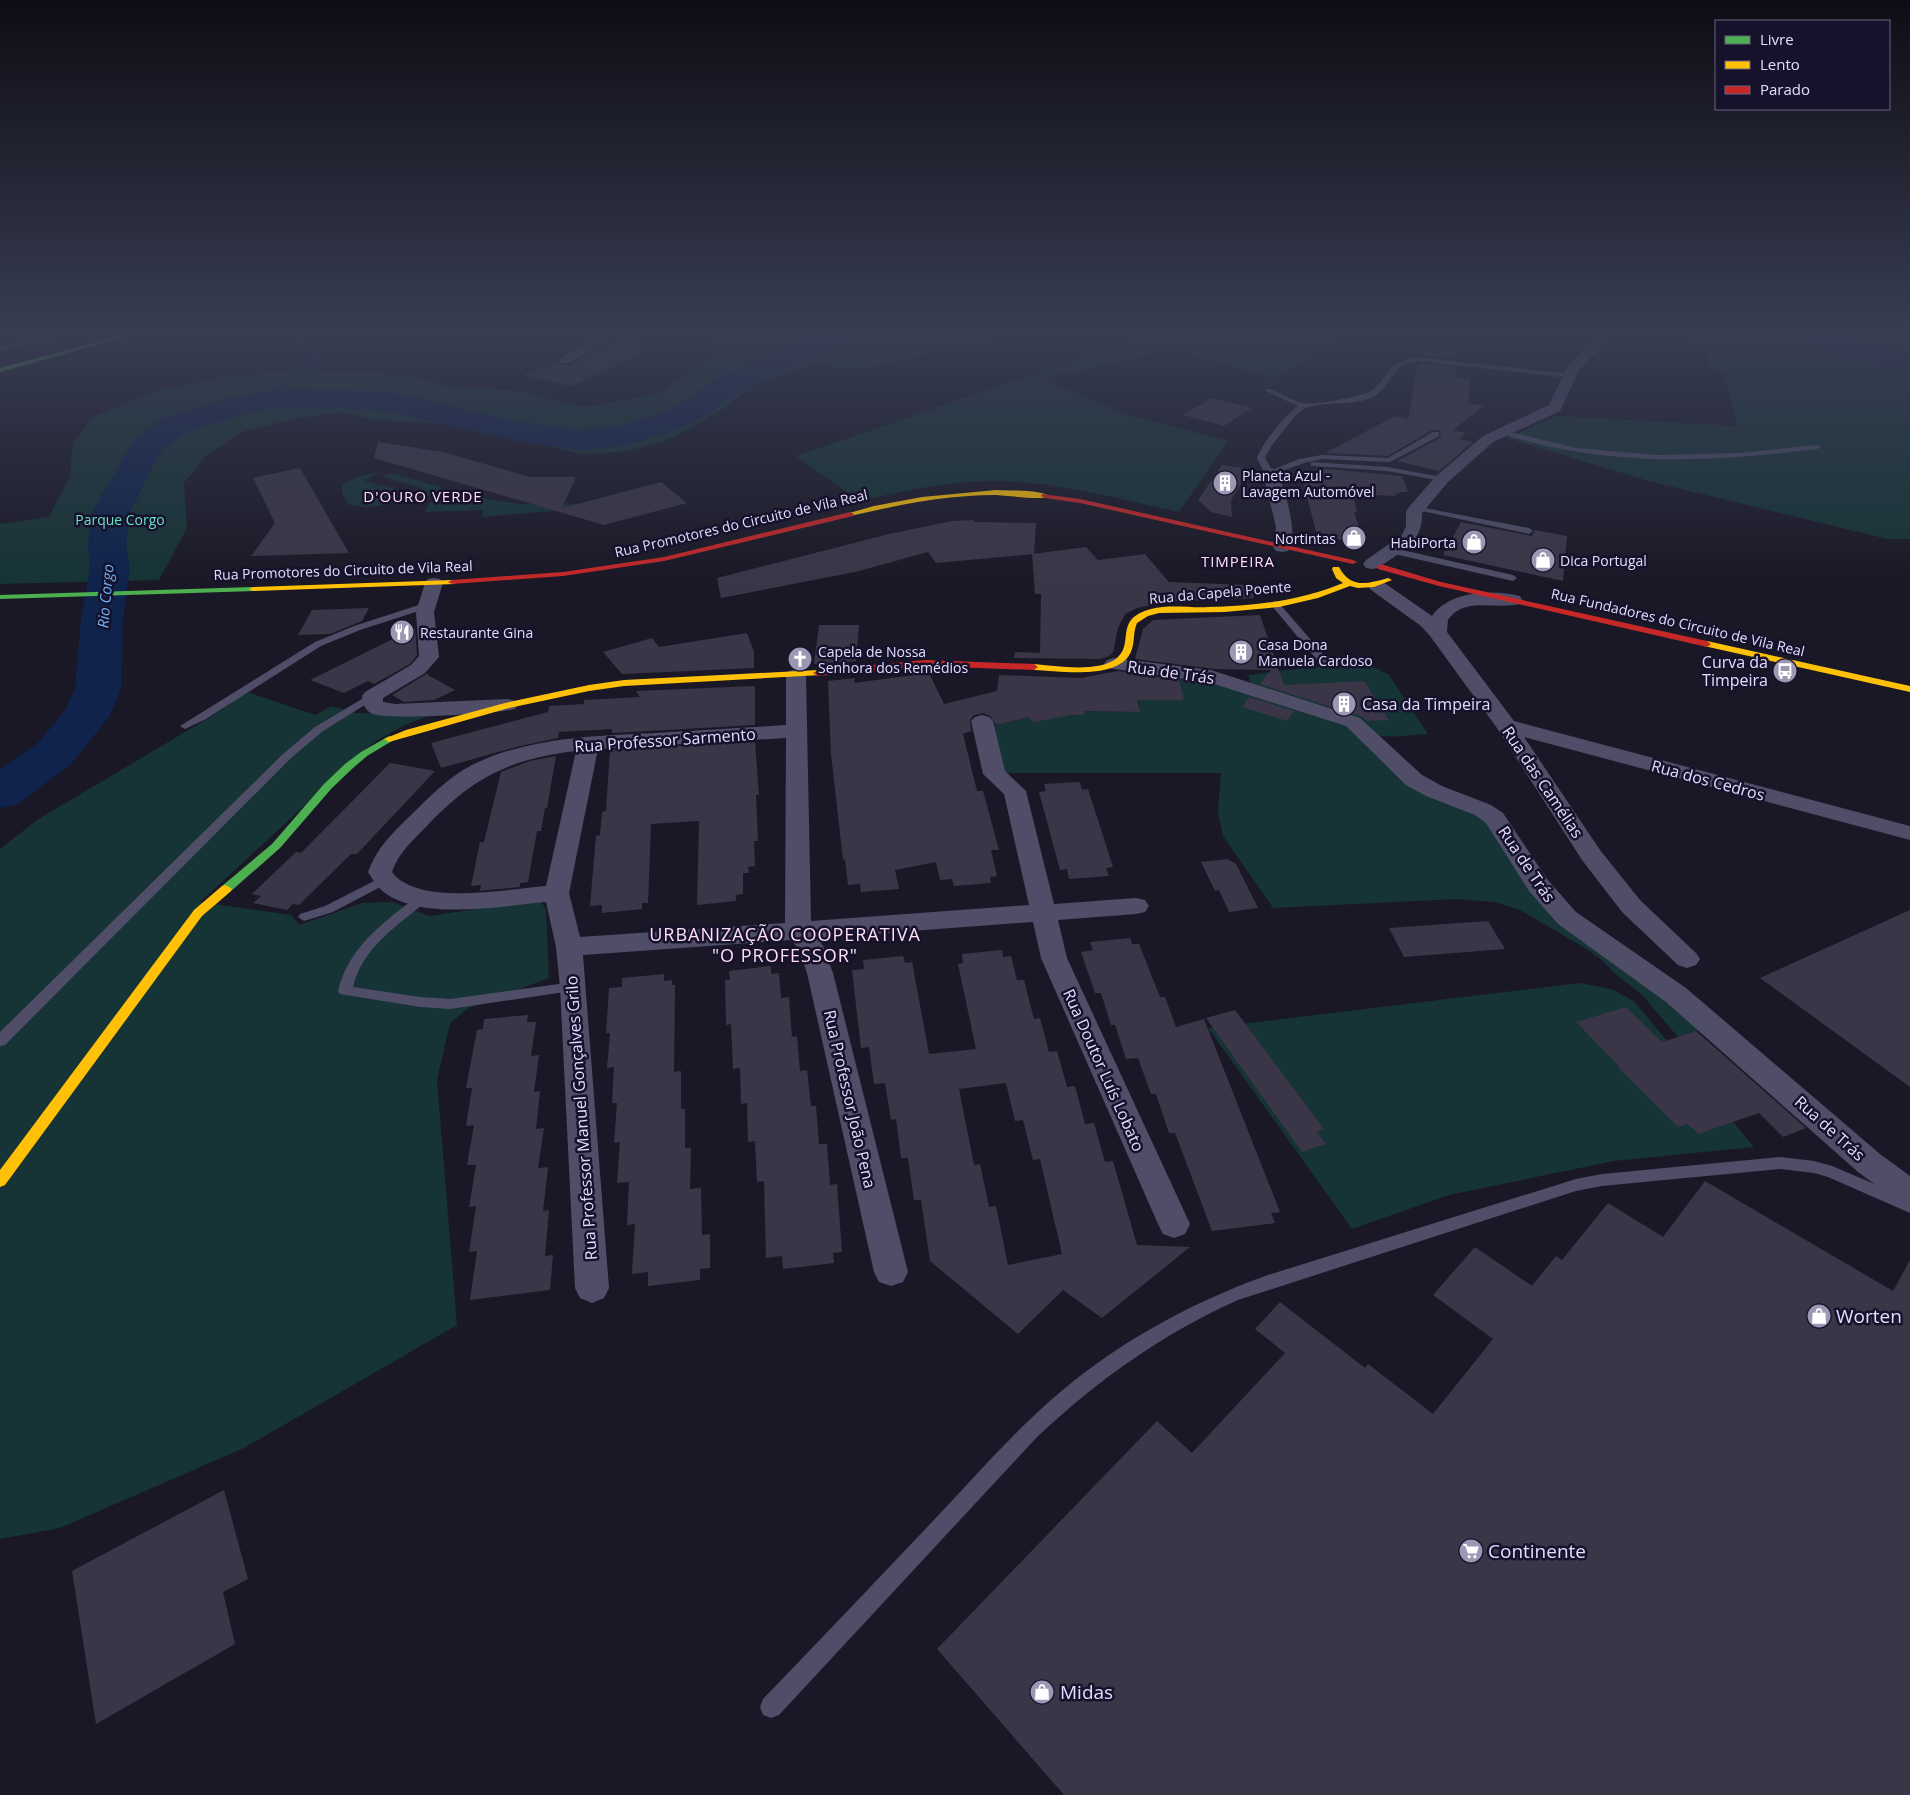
<svg xmlns="http://www.w3.org/2000/svg" width="1910" height="1795" viewBox="0 0 1910 1795" font-family="'Open Sans',sans-serif">
<rect width="100%" height="100%" fill="#1a1826"/>
<g fill="#163335">
<polygon points="728,332 1025,332 1001,340 947,348 883,366 842,368 818,363 754,384 725,408 692,427 665,441 626,451 587,455 450,424 370,420 345,412 294,419 244,431 206,456 184,483 187,528 159,580 0,584 0,524 49,517 70,475 73,443 93,417 152,392 227,376 298,370 406,374 439,385 528,392 551,400 586,407 657,394 715,353 710,342"/>
<path d="M1173,332H1356L1273,378L1173,349L1042,379L1131,416L1228,441L1179,512C1119,499 1059,482 998,481C951,480 904,491 859,501L796,456L1139,338Z"/>
<polygon points="1638,332 1910,332 1910,539 1887,539 1649,481 1507,438 1557,416 1737,426 1725,373 1708,368 1707,345"/>
<path d="M381,471L364,481L411,493C389,504 373,511 348,504C344,498 340,491 343,484L357,477Z"/>
<polygon points="391,473 444,488 420,500 413,498 423,493 417,490 422,488 383,477"/>
<path d="M456,494L522,504L568,503L599,507L482,517L483,510L425,512C432,497 439,495 456,494Z"/>
<path d="M1344,663L1369,665L1389,675L1428,734C1391,736 1368,746 1347,708L1325,709L1251,685L1248,675Z"/>
<polygon points="1178,674 1348,720 1412,786 1488,817 1529,879 1707,1028 1678,1037 1642,995 1612,971 1602,960 1585,948 1520,910 1495,902 1457,899 1273,908 1223,836 1218,812 1221,773 1005,773 993,726 1029,717 1084,715 1085,711 1140,712 1137,696 1183,699"/>
<polygon points="247,692 315,715 332,706 355,713 430,715 403,726 374,742 200,902 291,915 299,925 362,903 393,902 429,916 496,906 541,902 546,909 549,978 467,1009 450,1023 437,1080 457,1325 244,1448 60,1528 0,1539 0,849 37,820 217,713"/>
<polygon points="1579,983 1611,989 1634,1001 1754,1147 1614,1161 1449,1195 1352,1229 1208,1028"/>
</g>
<g fill="none" stroke-linecap="round" stroke-linejoin="round">
<polygon fill="#0f234c" fill-rule="evenodd" points="296,332 301,332 300,343 316,354 318,359 269,401 265,401 265,399 312,359 312,356 294,344"/>
<g fill="#0f234c" fill-rule="evenodd">
<polygon points="819,332 861,332 857,338 827,348 740,391 712,411 687,426 624,446 577,450 516,441 387,411 334,408 283,407 245,414 187,432 161,451 130,512 126,545 130,569 123,618 121,689 109,717 71,764 18,804 0,808 0,769 37,744 64,712 75,689 81,618 90,569 88,545 92,512 135,438 163,418 240,395 283,389 387,391 516,421 577,430 620,426 663,412 690,397 718,377"/>
<path d="M1801,332H1839L1910,355V374C1887,368 1813,349 1801,332Z"/>
</g>
</g>
<g fill="#3a3647" fill-rule="evenodd">
<polygon points="637,337 643,353 571,386 522,375 558,363 560,365 571,365 591,352"/>
<polygon points="1421,349 1455,352 1455,359 1420,355"/>
<polygon points="1418,363 1456,367 1457,378 1470,380 1468,403 1484,406 1453,430 1466,433 1459,439 1473,442 1439,471 1397,461 1440,438 1441,432 1439,430 1432,430 1388,456 1325,453 1395,416 1408,419"/>
<polygon points="1212,398 1252,408 1224,426 1183,415"/>
<polygon points="378,442 443,452 530,477 576,477 562,508 661,482 687,503 604,525 374,458"/>
<polygon points="1222,465 1250,469 1231,500 1232,517 1211,512 1198,500"/>
<polygon points="300,468 349,553 251,556 275,523 253,478"/>
<polygon points="1316,468 1402,476 1408,492 1399,492 1400,494 1395,493 1396,496 1353,494 1357,512 1354,512 1365,545 1317,535 1300,470 1317,471"/>
<polygon points="973,520 975,522 1036,523 1034,554 936,563 928,552 855,572 721,598 717,578 889,534 952,521"/>
<polygon points="1461,522 1532,536 1535,530 1567,536 1563,581 1443,555"/>
<polygon points="1086,547 1098,560 1145,554 1169,582 1250,585 1254,598 1167,602 1137,608 1125,614 1118,628 1113,652 1109,656 1101,659 1014,658 1015,652 1040,653 1041,594 1035,594 1032,554"/>
<polygon points="369,608 362,621 330,634 298,635 312,610"/>
<polygon points="1260,615 1284,685 1364,681 1389,720 1367,721 1361,716 1349,713 1347,708 1337,709 1260,684 1271,670 1215,669 1135,659 1143,629 1153,620"/>
<polygon points="819,625 859,625 856,661 814,664"/>
<polygon points="415,628 417,655 410,664 374,684 368,681 344,693 310,680"/>
<polygon points="747,633 754,652 754,668 622,674 603,652 652,638 659,647"/>
<polygon points="1118,671 1179,680 1184,700 1137,700 1140,712 1085,711 1084,715 1072,715 1034,722 1029,717 996,725 990,716 983,713 974,715 970,720 971,731 963,734 977,791 983,791 999,850 991,850 997,876 990,877 991,883 954,886 952,879 940,880 936,862 895,870 899,889 861,892 860,884 848,885 845,859 843,860 831,754 828,681 855,678 854,683 929,673 944,704 997,691 999,675 1081,678"/>
<polygon points="428,673 428,675 455,690 434,700 404,702 392,695"/>
<polygon points="755,686 755,725 612,733 612,729 559,732 558,738 516,747 441,768 431,743 548,712 549,706 584,704 584,700 640,697 636,691"/>
<polygon points="1249,697 1294,711 1287,721 1242,707"/>
<polygon points="755,742 759,795 756,795 758,841 754,841 755,866 748,867 749,873 743,873 743,894 736,895 736,901 697,905 699,821 651,824 648,903 642,903 642,909 602,913 602,905 590,906 596,836 600,835 602,812 606,811 610,750"/>
<polygon points="556,756 547,808 545,808 541,831 537,831 528,882 520,883 520,887 487,890 480,891 481,885 471,886 480,842 484,842 501,772 530,761"/>
<polygon points="390,763 435,771 357,854 351,854 299,905 293,904 287,910 253,903 261,896 252,894 296,852 301,853"/>
<polygon points="1080,782 1082,790 1088,789 1113,867 1106,868 1109,876 1069,879 1067,869 1060,870 1039,792 1046,791 1044,784"/>
<polygon points="1227,859 1236,864 1258,908 1229,912 1219,890 1215,891 1201,862"/>
<polygon points="1910,910 1910,1087 1760,978"/>
<polygon points="1488,921 1505,949 1404,957 1389,928"/>
<polygon points="1130,938 1132,944 1139,944 1160,997 1165,997 1176,1027 1204,1019 1280,1212 1271,1213 1275,1223 1212,1231 1175,1133 1169,1133 1156,1094 1151,1094 1138,1058 1126,1059 1115,1025 1111,1025 1101,993 1095,993 1081,952 1093,950 1090,942"/>
<path d="M1002,950L1003,957L1011,956L1017,980H1024L1034,1019L1040,1018L1049,1052L1057,1051L1067,1087L1075,1086L1085,1124L1094,1123L1105,1162L1113,1161L1137,1245L1190,1247L1102,1318L1063,1290L1018,1334L930,1261L921,1200H914L908,1158H901L896,1119L891,1120L885,1083L874,1084L869,1047L861,1048L852,970L864,969L863,960L903,956L905,963L912,962L929,1054L976,1049L958,964L963,963L962,954ZM1006,1083L1015,1121L1023,1120L1033,1160L1040,1159L1062,1254L1008,1265L996,1206L989,1207L980,1164L974,1165L959,1089Z"/>
<polygon points="771,966 771,974 779,973 781,998 789,997 792,1037 797,1036 800,1071 807,1070 811,1106 816,1106 819,1144 827,1144 830,1185 837,1184 842,1252 833,1253 834,1263 783,1269 782,1256 766,1258 764,1181 757,1182 755,1141 748,1142 747,1103 741,1104 740,1068 733,1069 731,1024 726,1025 725,980 730,980 729,971"/>
<polygon points="664,974 664,981 672,980 672,985 675,985 674,1072 681,1071 681,1109 685,1109 685,1148 691,1148 690,1189 701,1188 702,1235 710,1234 710,1268 700,1269 700,1280 648,1286 648,1272 632,1274 635,1224 627,1225 629,1182 617,1183 620,1142 614,1143 617,1103 612,1103 614,1067 607,1068 610,1033 606,1033 609,988 622,987 622,978"/>
<polygon points="1626,1007 1662,1042 1696,1031 1806,1128 1783,1137 1759,1113 1698,1134 1688,1124 1678,1127 1617,1066 1619,1066 1576,1022"/>
<polygon points="1235,1010 1324,1129 1317,1132 1326,1144 1302,1152 1206,1018"/>
<polygon points="528,1015 527,1022 536,1022 531,1056 539,1055 534,1092 540,1091 536,1129 544,1128 538,1168 548,1167 543,1211 549,1210 545,1256 553,1255 550,1290 470,1300 477,1251 469,1252 476,1206 469,1207 476,1165 467,1165 474,1125 466,1126 472,1088 466,1088 477,1030 483,1029 484,1019"/>
<polygon points="1705,1181 1893,1291 1910,1260 1910,1795 1064,1795 937,1649 1157,1421 1192,1453 1285,1353 1255,1329 1280,1302 1365,1368 1368,1364 1433,1414 1493,1339 1433,1295 1475,1247 1532,1286 1556,1256 1562,1260 1608,1203 1663,1237"/>
<polygon points="224,1490 248,1579 223,1592 235,1644 96,1724 72,1571"/>
</g>
<g fill="none" stroke-linecap="round" stroke-linejoin="round">
<g fill="#4f4d67" fill-rule="evenodd">
<polygon points="62,332 73,332 0,351 0,347"/>
<path d="M1417,357L1570,374L1573,376L1570,378L1417,361C1388,367 1396,379 1377,394C1359,408 1326,400 1306,408C1297,411 1290,423 1284,430C1277,439 1269,447 1265,458L1272,470L1299,459L1322,455L1388,458L1433,432H1439V436L1390,462L1322,459L1304,463L1271,475L1263,470L1257,458C1263,442 1284,417 1298,406L1266,391V389H1270C1281,393 1291,400 1302,403C1311,406 1366,396 1373,390C1394,371 1383,364 1417,357Z"/>
<path d="M1498,429L1576,448L1658,455L1740,453L1817,445L1821,447L1817,449C1705,463 1608,467 1498,433Z"/>
<polygon points="1311,462 1387,467 1442,477 1446,479 1442,481 1387,471 1314,466 1311,466"/>
<polygon points="1414,506 1529,528 1533,531 1529,534 1417,510 1414,510"/>
<polygon points="1393,548 1513,575 1517,578 1513,581 1390,553 1389,551"/>
<polygon points="1275,601 1278,602 1330,662 1330,666 1322,666 1272,606 1272,602"/>
<polygon points="425,603 428,604 428,608 360,630 321,646 206,719 185,729 180,726 315,642 354,626"/>
<polygon points="372,693 376,694 377,696 376,698 323,731 291,758 5,1045 0,1046 0,1032 283,754 315,727"/>
<polygon points="384,876 388,877 390,880 388,883 333,912 304,921 298,917 300,914 325,906"/>
<path d="M423,894L429,898L427,901C398,925 362,948 353,987L420,997L450,999L573,982L578,984L580,987L578,990L450,1009L420,1007L340,994L338,991C349,946 384,922 419,895Z"/>
<path d="M1781,1157L1814,1161L1832,1166L1910,1199V1213L1828,1177L1814,1173L1781,1169L1602,1186L1576,1191L1238,1300C1162,1334 1098,1380 1037,1437L779,1715L771,1718L763,1715L760,1707L763,1699C820,1640 876,1581 932,1522C971,1481 1009,1437 1051,1400C1115,1344 1186,1305 1265,1276L1576,1179L1602,1174Z"/>
</g>
<g fill="#4f4d67" fill-rule="evenodd">
<polygon points="604,332 619,332 570,363 560,363 558,360"/>
<path d="M1602,332H1615L1579,370L1560,411L1493,442L1448,482L1422,513C1423,544 1401,551 1378,568L1372,569L1366,568L1363,564L1366,560L1402,535L1406,526V512L1408,508L1436,476L1483,436L1549,405L1568,365Z"/>
<path d="M1271,468L1277,470L1279,473C1284,492 1300,534 1288,551L1282,552L1276,551L1273,547L1276,527L1263,473L1265,470Z"/>
<path d="M434,578L440,579L443,583L434,612L439,657L425,673L383,698V702L395,704L508,699L515,701L518,705L515,709C497,714 389,720 373,714C365,711 363,704 362,696L365,692L411,665L419,656L416,612L425,583L428,579Z"/>
<path d="M1377,581L1383,582L1432,616C1449,591 1492,589 1520,596L1522,600L1520,604C1497,610 1464,596 1448,620L1447,632L1514,721L1910,826V840L1524,737L1600,850L1640,900L1696,953L1700,959L1696,965L1687,968L1678,965L1622,912L1582,860L1497,728L1430,636L1421,626L1371,590L1368,586L1371,582Z"/>
<polygon points="1114,658 1211,670 1360,718 1422,775 1442,786 1491,805 1503,813 1547,879 1576,912 1686,988 1880,1154 1910,1176 1910,1206 1899,1202 1858,1172 1666,1002 1558,924 1529,891 1486,823 1475,815 1426,796 1406,785 1346,726 1208,682 1107,668 1104,664 1107,660"/>
<path d="M796,669L803,671L806,675L811,921L1029,905L1004,794L983,774L971,721L975,717L982,715L989,717L993,721L1005,771L1026,791L1054,904L1136,898L1145,900L1149,906L1145,912L1136,914L1058,920L1067,958L1190,1224L1185,1234L1174,1238L1163,1234L1158,1224L1041,958L1033,922L818,938L823,946L833,973L908,1272L903,1282L891,1286L879,1282L874,1272L807,973L798,948L791,940L583,955L609,1288L604,1298L592,1303L580,1298L575,1288L560,987L556,947L546,902C501,906 424,921 385,893C377,887 373,880 368,872C376,849 393,832 411,815C429,797 449,777 472,765C529,737 595,736 657,733C700,730 743,728 786,725V675L789,671ZM786,738L785,923L580,937L569,893L598,749ZM576,751L546,886C507,889 418,907 392,872C398,854 411,842 424,829C471,779 507,759 576,751Z"/>
</g>
<g fill="#4caf50" fill-rule="evenodd">
<polygon points="134,332 144,332 0,372 0,368"/>
<polygon points="253,587 257,589 256,591 0,599 0,595"/>
<polygon points="389,736 392,737 394,739 392,741 367,756 353,768 332,788 280,848 230,892 222,892 220,889 222,886 272,844 324,784 345,764 361,752"/>
</g>
<g fill="#ffc107" fill-rule="evenodd">
<path d="M996,490C1009,491 1038,489 1049,496C1042,501 1006,495 995,495C946,495 898,505 850,516L846,514L874,506L922,497Z"/>
<path d="M1333,567H1339C1351,589 1367,584 1388,578L1392,580L1374,587L1358,588L1350,586L1318,598L1279,607L1224,612L1159,613L1148,616L1137,623C1132,634 1136,647 1128,657C1111,679 1059,671 1034,670L1030,667L1034,664C1056,666 1099,673 1117,658C1135,643 1113,619 1151,609C1170,604 1189,608 1208,607C1254,606 1300,601 1343,583L1336,578L1332,569Z"/>
<polygon points="452,580 455,580 455,584 253,591 249,589 253,587"/>
<polygon points="1707,641 1910,686 1910,692 1704,646 1704,642"/>
<polygon points="818,670 821,671 821,675 624,686 589,691 509,708 389,742 384,739 406,730 505,703 589,685 624,680"/>
<polygon points="226,885 232,889 230,892 202,916 5,1185 0,1187 0,1170 194,910 222,886"/>
</g>
<g fill="#c62828" fill-rule="evenodd">
<polygon points="1042,494 1080,499 1353,560 1357,562 1353,564 1080,503 1045,498 1041,496"/>
<polygon points="850,512 854,514 853,516 664,561 563,576 452,584 448,582 452,580 563,572 664,557"/>
<polygon points="1378,565 1384,565 1441,582 1707,641 1711,644 1707,647 1439,586 1378,569"/>
<polygon points="925,660 1034,664 1038,667 1034,670 925,666 818,676 813,673 818,670"/>
</g>
</g>
<linearGradient id="sky" x2="0" y2="1"><stop stop-color="#0e0d15"/><stop offset="0.57" stop-color="#383d52"/><stop offset="1" stop-color="#383d52" stop-opacity="0"/></linearGradient>
<rect width="1910" height="583" fill="url(#sky)"/>
<defs>
<symbol id="building-disc" viewBox="-11 -11 22 22"><circle r="9.5" fill="#9c98b3" stroke="#17122c"/><path d="M-4-6H4V6H1V3H-1V6H-4ZM-2.5-4.3h1.7v1.8h-1.7ZM.8-4.3h1.7v1.8H.8ZM-2.5-1h1.7V.8h-1.7ZM.8-1h1.7V.8H.8Z" fill="#fff"/></symbol>
<symbol id="shop-disc" viewBox="-11 -11 22 22"><circle r="9.5" fill="#9c98b3" stroke="#17122c"/><path d="M-5-2.5h2.3a2.7 3.5 0 0 1 5.4 0H5L5.5 6h-11ZM-1.5-2.5h3a1.5 2.3 0 0 0-3 0Z" fill="#fff"/></symbol>
<symbol id="restaurant-disc" viewBox="-11 -11 22 22"><circle r="9.5" fill="#9c98b3" stroke="#17122c"/><path d="M-5-6h1v4h1v-4h1v4h1v-4h1v5L-1.5 .5V6h-2V.5L-5-1ZM5-6V6H3V1.5H1.5Q1.5-4 5-6Z" fill="#fff"/></symbol>
<symbol id="church-disc" viewBox="-11 -11 22 22"><circle r="9.5" fill="#9c98b3" stroke="#17122c"/><path d="M-1.2-6h2.4v3.5h3.3v2.4h-3.3V6h-2.4V-.1h-3.3v-2.4h3.3Z" fill="#fff"/></symbol>
<symbol id="bus-disc" viewBox="-11 -11 22 22"><circle r="9.5" fill="#9c98b3" stroke="#17122c"/><path d="M-5-6H5V4H4V6H2V4H-2V6H-4V4H-5ZM-3.5-4V0h7V-4ZM-3.5 1.2v1.5H-2V1.2ZM2 1.2v1.5H3.5V1.2Z" fill="#fff"/></symbol>
<symbol id="supermarket-disc" viewBox="-11 -11 22 22"><circle r="9.5" fill="#9c98b3" stroke="#17122c"/><path d="M-6-5.5h2.5l.6 2H6L4.5 2H-2.5L-4.4-4H-6ZM-1.5 3.2a1.3 1.3 0 1 0 .1 0ZM3 3.2a1.3 1.3 0 1 0 .1 0Z" fill="#fff"/></symbol>
</defs>
<g fill-rule="evenodd">
<use href="#building-disc" x="1211" y="469" width="28" height="28"/>
<use href="#shop-disc" x="1340" y="524" width="28" height="28"/>
<use href="#shop-disc" x="1460" y="528" width="28" height="28"/>
<use href="#shop-disc" x="1529" y="546" width="28" height="28"/>
<use href="#restaurant-disc" x="388" y="618" width="28" height="28"/>
<use href="#building-disc" x="1227" y="638" width="28" height="28"/>
<use href="#church-disc" x="786" y="645" width="28" height="28"/>
<use href="#bus-disc" x="1771" y="657" width="28" height="28"/>
<use href="#building-disc" x="1330" y="690" width="28" height="28"/>
<use href="#shop-disc" x="1805" y="1302" width="28" height="28"/>
<use href="#supermarket-disc" x="1457" y="1537" width="28" height="28"/>
<use href="#shop-disc" x="1028" y="1678" width="28" height="28"/>
</g>
<g text-anchor="middle" dominant-baseline="central" stroke-width="5" stroke-linejoin="round" paint-order="stroke">
<g font-size="14" fill="#e2ddff" stroke="#17122c" text-anchor="start">
<text x="1242" y="475">Planeta Azul -<tspan x="1242" dy="16">Lavagem Automóvel</tspan></text>
<text x="1336" y="538" text-anchor="end">Nortintas</text>
<text x="1456" y="542" text-anchor="end">HabiPorta</text>
<text x="1560" y="560">Dica Portugal</text>
<text x="420" y="632">Restaurante Gina</text>
<text x="1258" y="644">Casa Dona<tspan x="1258" dy="16">Manuela Cardoso</tspan></text>
<text x="818" y="651">Capela de Nossa<tspan x="818" dy="16">Senhora dos Remédios</tspan></text>
</g>
<g font-size="14" fill="#68e1c7" stroke="#17122c">
<text x="120" y="519">Parque Corgo</text>
</g>
<g font-size="14" fill="#e2ddff" stroke="#17122c">
<text transform="translate(741 523) rotate(-13)">Rua Promotores do Circuito de Vila Real</text>
<text transform="translate(343 570) rotate(-2)">Rua Promotores do Circuito de Vila Real</text>
<text transform="translate(1220 592) rotate(-5)">Rua da Capela Poente</text>
<text transform="translate(1678 622) rotate(13)">Rua Fundadores do Circuito de Vila Real</text>
</g>
<g font-size="15" letter-spacing="1" fill="#ffdff2" stroke="#17122c">
<text x="423" y="496">D'OURO VERDE</text>
<text x="1238" y="561">TIMPEIRA</text>
</g>
<g font-size="15" font-style="italic" fill="#6cb5fe" stroke="#17122c">
<text transform="translate(105 596) rotate(-85)">Rio Corgo</text>
</g>
<g font-size="16" fill="#e2ddff" stroke="#17122c" text-anchor="end">
<text x="1768" y="662">Curva da<tspan x="1768" dy="18">Timpeira</tspan></text>
<text x="1362" y="704" text-anchor="start">Casa da Timpeira</text>
</g>
<g font-size="16" fill="#e2ddff" stroke="#17122c">
<text transform="translate(1171 672) rotate(8)">Rua de Trás</text>
<text transform="translate(665 740) rotate(-4)">Rua Professor Sarmento</text>
<text transform="translate(1708 780) rotate(15)">Rua dos Cedros</text>
<text transform="translate(1543 782) rotate(56)">Rua das Camélias</text>
<text transform="translate(1527 864) rotate(56)">Rua de Trás</text>
<text transform="translate(1104 1070) rotate(66)">Rua Doutor Luís Lobato</text>
<text transform="translate(850 1099) rotate(77)">Rua Professor João Pena</text>
<text transform="translate(581 1118) rotate(-94)">Rua Professor Manuel Gonçalves Grilo</text>
<text transform="translate(1830 1128) rotate(42)">Rua de Trás</text>
</g>
<g font-size="18" letter-spacing="1" fill="#ffdff2" stroke="#17122c">
<text x="785" y="934">URBANIZAÇÃO COOPERATIVA<tspan x="785" dy="21">"O PROFESSOR"</tspan></text>
</g>
<g font-size="19" fill="#e2ddff" stroke="#17122c" text-anchor="start">
<text x="1836" y="1316">Worten</text>
<text x="1488" y="1551">Continente</text>
<text x="1060" y="1692">Midas</text>
</g>
</g>
<rect x="1715" y="20" width="175" height="90" fill="#17122c" stroke="#686380"/>
<rect x="1725" y="36" width="25" height="8" fill="#4caf50" stroke="#686380"/>
<text x="1760" y="45" font-size="15" fill="#e2ddff">Livre</text>
<rect x="1725" y="61" width="25" height="8" fill="#ffc107" stroke="#686380"/>
<text x="1760" y="70" font-size="15" fill="#e2ddff">Lento</text>
<rect x="1725" y="86" width="25" height="8" fill="#c62828" stroke="#686380"/>
<text x="1760" y="95" font-size="15" fill="#e2ddff">Parado</text>
</svg>
